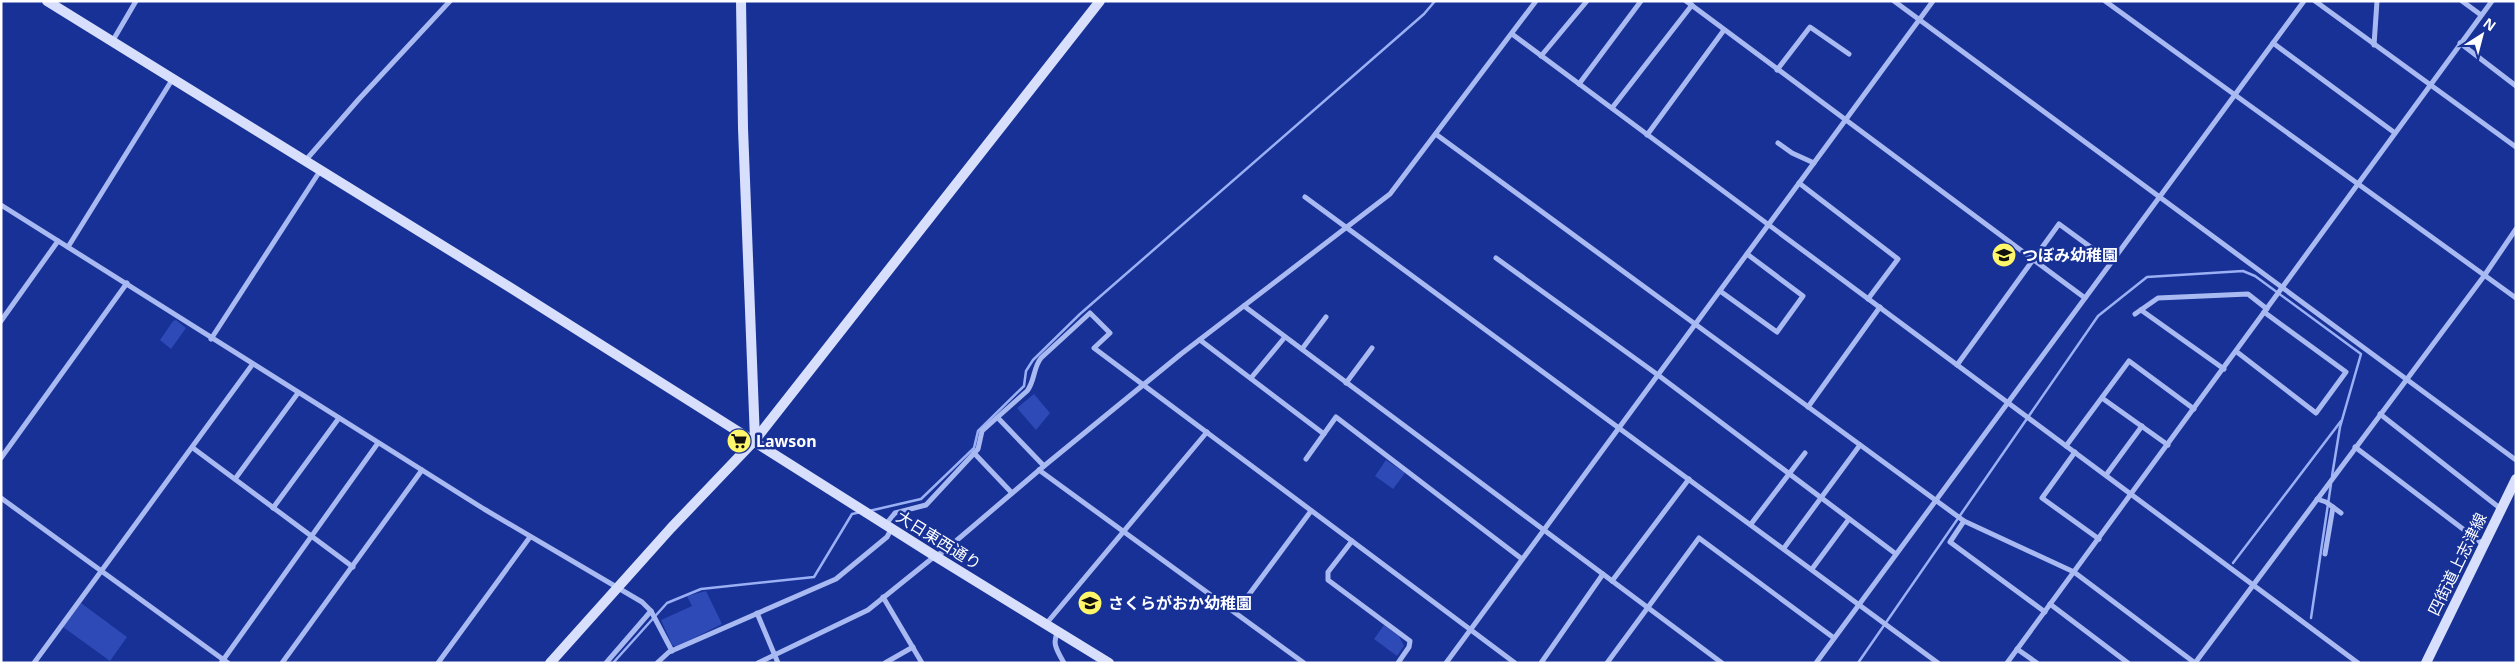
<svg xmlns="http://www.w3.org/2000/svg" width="2517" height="664" viewBox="0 0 2517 664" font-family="'Noto Sans','Noto Sans JP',sans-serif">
<rect width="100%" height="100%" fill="#173197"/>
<g fill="#2d4ab6">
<polygon points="176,320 186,328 171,349 160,340 173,321"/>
<polygon points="1034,394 1050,413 1036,430 1017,408"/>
<polygon points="1386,460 1405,473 1393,489 1375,476"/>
<polygon points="706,591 722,624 676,647 672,645 661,620 692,606 687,596"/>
<polygon points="81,603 127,637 110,661 63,627"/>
<polygon points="1384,625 1399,636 1404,646 1397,656 1374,639"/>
</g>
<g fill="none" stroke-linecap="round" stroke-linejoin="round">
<g stroke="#9bb0f4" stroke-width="2.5">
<polyline points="869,511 921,499 974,448 978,431 1024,386 1026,371 1033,360 1080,314 1424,14 1435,1"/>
<polyline points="2233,563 2341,421"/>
<polyline points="2311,618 2331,484"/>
<polyline points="613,663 667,603 701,589 814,577 852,514 861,512"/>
<polyline points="1858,663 2098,316 2147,277 2243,271 2255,276 2361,354 2340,427 2332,476"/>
</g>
<g stroke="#a9b9f1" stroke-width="5">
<polyline points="1686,1 2085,298"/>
<polyline points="1894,1 2516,460"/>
<polyline points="2105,1 2516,298"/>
<polyline points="2315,1 2516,147"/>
<polyline points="2462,1 2481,15"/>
<polyline points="1512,34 2358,663"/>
<polyline points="112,42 136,1"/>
<polyline points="2273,43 2395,133"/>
<polyline points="2460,43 2516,86"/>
<polyline points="2374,45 2377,1"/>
<polyline points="1541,56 1587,1"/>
<polyline points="1777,70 1810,27 1849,54"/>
<polyline points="1579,84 1641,1"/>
<polyline points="1612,108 1692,5"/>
<polyline points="1437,135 1964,521 2074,572 2195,663"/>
<polyline points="1647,135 1724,30"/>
<polyline points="1778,143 1792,153 1814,163"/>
<polyline points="305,161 359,99 450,1"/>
<polyline points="1799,183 1898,259 1868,299"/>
<polyline points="1305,197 1938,663"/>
<polyline points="1,205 484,509 642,602 651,611 672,651"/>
<polyline points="68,247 172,80"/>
<polyline points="1496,258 1658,375 1896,554"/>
<polyline points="1720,291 1777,332 1803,296 1747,254"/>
<polyline points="1244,306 1722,663"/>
<polyline points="2141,310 2224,369"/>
<polyline points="2135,314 2158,298 2248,294 2267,309"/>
<polyline points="1,321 58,241"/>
<polyline points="211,339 320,171"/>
<polyline points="1200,340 1324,434"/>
<polyline points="1302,349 1326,317"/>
<polyline points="2237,352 2316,413 2346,372 2264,312"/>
<polyline points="1957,365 2059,224 2111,262"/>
<polyline points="1251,378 1285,337"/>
<polyline points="1346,383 1372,348"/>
<polyline points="2102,398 2168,445"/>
<polyline points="1808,407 1880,307"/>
<polyline points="2380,414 2501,509"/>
<polyline points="998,418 1044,466"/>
<polyline points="2066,446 2129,361 2194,409"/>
<polyline points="2355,447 2484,545"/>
<polyline points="193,448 353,567"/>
<polyline points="2075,452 2042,498 2099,539"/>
<polyline points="974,453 1012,493"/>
<polyline points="1,458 127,283"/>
<polyline points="1306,459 1336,417 1522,559"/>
<polyline points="1039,470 1304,663"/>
<polyline points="2106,475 2142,426"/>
<polyline points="235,479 298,393"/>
<polyline points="1,498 228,663"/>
<polyline points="2317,499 2326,502 2341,513"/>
<polyline points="273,508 339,418"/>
<polyline points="1964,521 1950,542 2045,612"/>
<path d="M886,524L895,513L926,505L978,449L982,431L1027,391C1035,381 1033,368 1041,358L1090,313L1110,333L1094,348L1515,663"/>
<polyline points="1751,524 1805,453"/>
<polyline points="1352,541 1328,572 1328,580 1410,641 1409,647 1398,663"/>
<polyline points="1784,548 1860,445"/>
<polyline points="2325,554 2333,507"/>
<polyline points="1812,569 1849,519"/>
<polyline points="1612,581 1689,479"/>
<polyline points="883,597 922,663"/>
<polyline points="2050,604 2128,663"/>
<polyline points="1236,612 1311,511"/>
<polyline points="757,613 778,663"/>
<polyline points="1046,624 1207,432"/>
<path d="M1058,632C1051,643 1058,652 1064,663"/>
<polyline points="2017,649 2037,663"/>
<polyline points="34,663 252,365"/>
<polyline points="221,663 378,443"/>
<polyline points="282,663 422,470"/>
<polyline points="438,663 530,537"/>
<polyline points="606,663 651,611"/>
<polyline points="657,663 669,652 836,579 887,537 892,528"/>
<polyline points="758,663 868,610 935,556 943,552 1044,466 1181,354 1390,194 1536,1"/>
<polyline points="885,663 913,647"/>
<polyline points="1446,663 1933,1"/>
<polyline points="1541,663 1603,574"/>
<polyline points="1607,663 1699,538 1834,638"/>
<polyline points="1816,663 2304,1"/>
<polyline points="2007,663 2492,1"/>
<polyline points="2195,663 2484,276 2516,229"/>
</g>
<g stroke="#d7dffc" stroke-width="10">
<polyline points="47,1 511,288 935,556 1109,663"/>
<polyline points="741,1 743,128 755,440"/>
<polyline points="550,663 671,528 755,440 1100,1"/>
<polyline points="2426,663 2516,479"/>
</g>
</g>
<defs>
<symbol id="school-disc" viewBox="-11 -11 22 22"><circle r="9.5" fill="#fff769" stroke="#173197"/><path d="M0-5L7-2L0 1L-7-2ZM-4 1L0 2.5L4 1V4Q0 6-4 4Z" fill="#111"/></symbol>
<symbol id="supermarket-disc" viewBox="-11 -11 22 22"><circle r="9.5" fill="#fff769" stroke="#173197"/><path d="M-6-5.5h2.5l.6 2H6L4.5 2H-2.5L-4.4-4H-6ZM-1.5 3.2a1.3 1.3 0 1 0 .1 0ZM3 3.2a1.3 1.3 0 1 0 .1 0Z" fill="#111"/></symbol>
</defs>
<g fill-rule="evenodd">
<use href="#school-disc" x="1990" y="241" width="28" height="28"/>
<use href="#supermarket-disc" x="725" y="427" width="28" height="28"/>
<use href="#school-disc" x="1076" y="589" width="28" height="28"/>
</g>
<g text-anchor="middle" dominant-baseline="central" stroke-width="5" stroke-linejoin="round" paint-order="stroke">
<g font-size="16" font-weight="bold" fill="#fff" stroke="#173197" text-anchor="start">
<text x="2022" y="255">つぼみ幼稚園</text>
<text x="756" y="441">Lawson</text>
<text x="1108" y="603">さくらがおか幼稚園</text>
</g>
<g font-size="16" fill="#fff" stroke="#173197">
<text transform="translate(939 540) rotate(32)">大日東西通り</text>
<text transform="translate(2457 564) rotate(-64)">四街道上志津線</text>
</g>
</g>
<rect width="2517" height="664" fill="none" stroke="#ffffff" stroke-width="5"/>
<g transform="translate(2482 35) rotate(36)" stroke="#173197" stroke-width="4" paint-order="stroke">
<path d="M0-4L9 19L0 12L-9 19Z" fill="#ffffff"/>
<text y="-8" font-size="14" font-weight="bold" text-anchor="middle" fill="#ffffff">N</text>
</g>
</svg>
